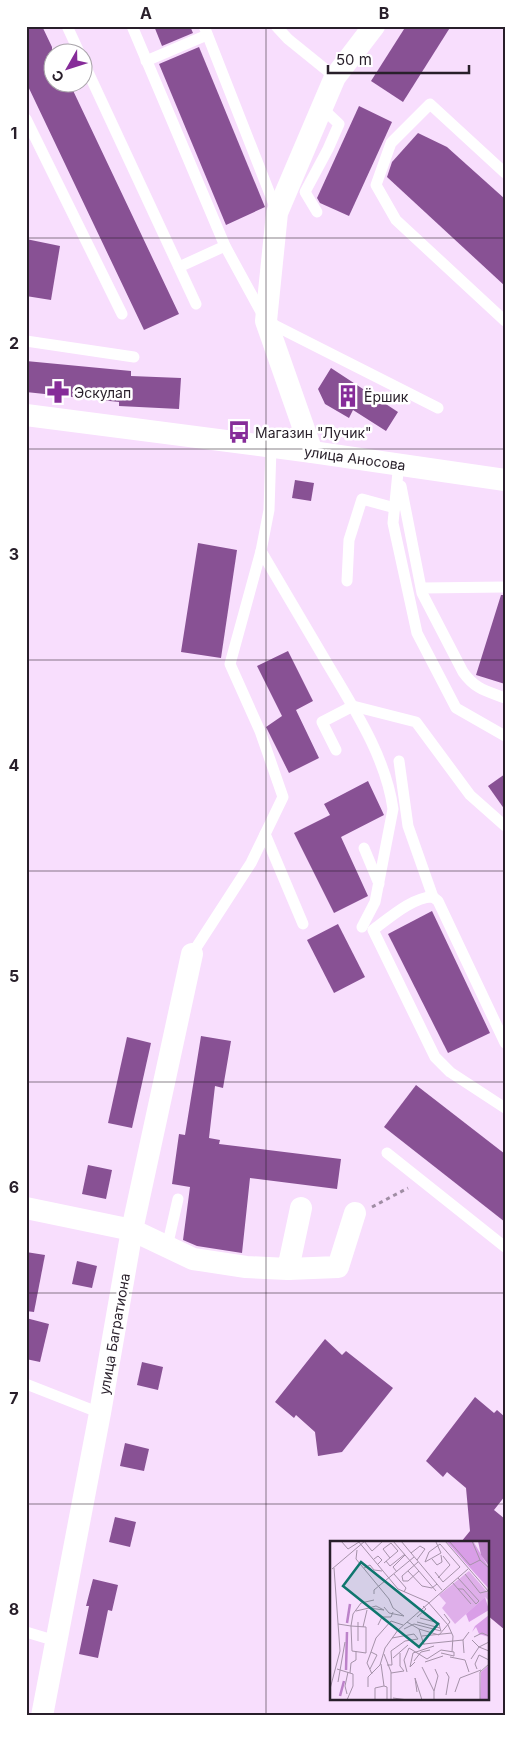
<svg xmlns="http://www.w3.org/2000/svg" width="531" height="1742" viewBox="0 0 531 1742" font-family="Inter,sans-serif">
<rect width="100%" height="100%" fill="#f8defd"/>
<g fill="#885194">
<polygon points="26,26 42,26 52,47 52,82 69,82 179,314 144,330 26,82"/>
<polygon points="154,26 190,26 193,33 162,46"/>
<polygon points="406,26 451,26 403,102 371,81"/>
<polygon points="199,47 265,207 226,225 159,64"/>
<polygon points="359,106 392,122 349,216 320,203 317,198"/>
<polygon points="418,133 447,147 505,199 505,286 387,177 392,162"/>
<polygon points="26,239 60,246 51,300 26,296"/>
<polygon points="26,361 131,371 131,376 181,378 179,409 119,406 119,402 26,392"/>
<polygon points="331,368 398,412 386,431 353,410 349,418 325,404 318,389"/>
<polygon points="295,480 314,483 311,501 292,498"/>
<polygon points="198,543 237,550 221,658 181,652"/>
<polygon points="501,595 505,595 505,684 476,675"/>
<polygon points="288,651 313,701 296,710 319,758 289,773 266,727 282,716 257,666"/>
<polygon points="505,774 505,810 488,786"/>
<polygon points="368,781 384,815 341,837 368,896 334,913 294,833 330,815 324,804"/>
<polygon points="432,911 490,1033 448,1053 388,934"/>
<polygon points="338,924 365,977 334,993 307,940"/>
<polygon points="201,1036 231,1041 223,1088 215,1086 209,1138 220,1140 219,1144 341,1159 337,1189 250,1178 242,1253 197,1246 183,1240 190,1187 172,1184 179,1134 185,1135"/>
<polygon points="127,1037 151,1043 132,1128 108,1123"/>
<polygon points="416,1085 505,1154 505,1222 384,1127"/>
<polygon points="88,1165 112,1170 106,1199 82,1194"/>
<polygon points="26,1252 45,1255 34,1312 26,1311"/>
<polygon points="77,1261 97,1266 92,1288 72,1284"/>
<polygon points="26,1318 49,1324 40,1362 26,1359"/>
<polygon points="325,1339 342,1355 346,1351 393,1388 342,1452 318,1456 315,1432 296,1415 294,1418 275,1402"/>
<polygon points="142,1362 163,1367 158,1390 137,1385"/>
<polygon points="475,1397 494,1413 497,1410 505,1417 505,1496 494,1510 505,1519 505,1630 487,1615 487,1542 461,1542 470,1531 466,1488 447,1472 443,1477 426,1461"/>
<polygon points="125,1443 149,1449 144,1471 120,1466"/>
<polygon points="115,1517 136,1522 130,1547 109,1542"/>
<polygon points="93,1579 118,1585 112,1611 108,1610 98,1658 79,1654 89,1606 86,1606"/>
</g>
<g fill="none" stroke-linecap="round" stroke-linejoin="round">
<polyline stroke="#a08da4" stroke-width="3" stroke-dasharray="4 4" stroke-linecap="butt" points="372,1207 408,1188"/>
<g stroke="#fff" stroke-width="11">
<polyline points="67,26 79,52"/>
<polyline points="132,26 225,246 266,321 438,408"/>
<polyline points="204,26 277,212"/>
<polyline points="276,26 288,39 335,77"/>
<polyline points="82,59 196,304"/>
<polyline points="146,61 207,35"/>
<polyline points="26,119 122,314"/>
<polyline points="505,173 430,104 391,143 376,185 396,220 505,321"/>
<polyline points="317,212 305,192 328,149 339,124 322,108"/>
<polyline points="179,267 225,246"/>
<polyline points="26,341 134,357"/>
<path d="M271,448L269,510L261,551C283,588 305,626 327,663C353,707 386,757 393,809L375,902L362,927"/>
<polyline points="398,472 393,523 417,633 456,708 505,736"/>
<path d="M401,486L422,593L463,672C475,689 486,691 505,698"/>
<polyline points="347,581 349,540 362,499 395,508"/>
<polyline points="422,588 505,587"/>
<polyline points="336,750 322,722 353,706 416,722 470,795 505,826"/>
<polyline points="399,761 408,826 433,897"/>
<polyline points="265,834 303,924"/>
<polyline points="364,848 379,884"/>
<polyline points="192,954 251,863 283,797 260,731 230,664 261,551"/>
<path d="M505,1043L438,901L433,897C414,896 388,919 373,930L435,1057L450,1072L505,1108"/>
<polyline points="387,1153 505,1247"/>
<polyline points="167,1247 178,1199"/>
<polyline points="26,1384 100,1413"/>
<polyline points="26,1632 56,1641"/>
</g>
<g stroke="#fff" stroke-width="22">
<polyline points="26,415 312,452 505,480"/>
<polyline points="312,452 266,321 277,213 335,77 374,26"/>
<polyline points="26,1208 132,1230 193,1259 246,1267 288,1269 301,1208"/>
<polyline points="288,1269 338,1267 355,1213"/>
<polyline points="42,1716 100,1413 132,1230 192,954"/>
</g>
</g>
<path fill="none" stroke="#281f2a" stroke-width="1" stroke-opacity="0.55" d="M266,26V1716M26,238H505M26,449H505M26,660H505M26,871H505M26,1082H505M26,1293H505M26,1504H505"/>
<defs>
<symbol id="pharmacy-bare" viewBox="-9 -9 18 18"><path d="M-2-6h4v4h4v4h-4v4h-4v-4h-4v-4h4Z" fill="#862c99" stroke="#fff" stroke-width="2.5" paint-order="stroke"/></symbol>
<symbol id="building-bare" viewBox="-9 -9 18 18"><path d="M-4-6H4V6H1V3H-1V6H-4ZM-2.5-4.3h1.7v1.8h-1.7ZM.8-4.3h1.7v1.8H.8ZM-2.5-1h1.7V.8h-1.7ZM.8-1h1.7V.8H.8Z" fill="#862c99" stroke="#fff" stroke-width="2.5" paint-order="stroke"/></symbol>
<symbol id="bus-bare" viewBox="-9 -9 18 18"><path d="M-5-6H5V4H4V6H2V4H-2V6H-4V4H-5ZM-3.5-4V0h7V-4ZM-3.5 1.2v1.5H-2V1.2ZM2 1.2v1.5H3.5V1.2Z" fill="#862c99" stroke="#fff" stroke-width="2.5" paint-order="stroke"/></symbol>
</defs>
<g fill-rule="evenodd">
<use href="#pharmacy-bare" x="42" y="376" width="32" height="32"/>
<use href="#building-bare" x="332" y="380" width="32" height="32"/>
<use href="#bus-bare" x="223" y="416" width="32" height="32"/>
</g>
<g text-anchor="middle" dominant-baseline="central" stroke-width="5" stroke-linejoin="round" paint-order="stroke">
<g font-size="14" fill="#281f2a" stroke="#fff" text-anchor="start">
<text x="74" y="392">Эскулап</text>
<text x="364" y="396">Ёршик</text>
<text x="255" y="432">Магазин "Лучик"</text>
</g>
<g font-size="14" fill="#281f2a" stroke="#fff">
<text transform="translate(355 458) rotate(8)">улица Аносова</text>
<text transform="translate(114 1334) rotate(-80)">улица Багратиона</text>
</g>
</g>
<g transform="translate(330 1541)">
<rect width="159" height="159" fill="#f8defd"/>
<path d="M139,30L159,53V60L155,56L125,83L112,67L116,62L109,54Z" fill="#dfafea"/>
<path d="M116,0H143L159,27V48ZM155,56L159,69L139,81L136,73ZM159,74V96L149,93L146,86L142,91L145,85ZM159,124V159H150L151,131Z" fill="#d99ee7"/>
<path d="M148,0H159V25L151,14Z" fill="#bc82c9"/>
<path fill="none" stroke="#bc82c9" stroke-width="2.5" d="M17,82L20,63M16,129L17,91M10,155L14,140"/>
<path fill="none" stroke="#a592a9" stroke-width="1" d="M11,0L18,8L29,1M28,0L68,48L98,61L118,84L123,95L122,111M34,0L42,10L53,0M63,0L88,29M71,0L112,49M115,0L159,51M119,0L140,24L150,19M142,0L150,19L159,27M27,9L26,18L59,58L63,67L74,75M81,12L90,5L95,8L87,19M44,18L48,15L52,19L48,23M102,18L107,24L112,21L111,14M56,20L60,25L75,13M88,21L72,35L73,40H78L89,30M95,21L99,11L110,3L130,26L113,41L105,31M95,21L111,12L106,1M54,22L68,10L61,2L53,8L60,17M34,27L40,24L44,29L52,30M2,28L35,0M88,29L106,50M78,30L92,45L102,47L107,43M67,31L63,26L75,14M64,33L76,47L74,51M135,33L150,52L158,50M108,37L120,24L113,15M128,37L149,60L146,63L133,48H128M122,41L141,63M44,53V49L84,16M54,66L59,72L74,75M26,70L39,67L54,69L46,65L39,67M87,76L96,68L93,65M90,77L109,82L110,87M77,81L89,88L94,104M87,81L110,87L111,90M8,83L21,85L36,86V112L22,110L21,85L23,73L31,62L44,59M48,84L52,76H61L63,71M33,86L37,69M74,88L84,83L111,90M89,88L109,94L120,81L114,73M92,95L122,92M144,96L152,92L159,95M28,100V81M159,101L149,106L159,110M94,103L133,99M134,112L133,99L139,91M54,113L61,131V159M120,116L135,119L139,131M63,117L78,104M141,118L149,106L142,99M84,120L91,111L100,109M85,121L80,126L83,112L104,105M95,121L113,115M57,124H62L61,110L75,100L88,98L84,93L62,97M92,126L104,150V159M7,128L23,133V145L17,159M40,128L47,114L41,111M147,128L145,123L149,114L159,119M77,131L74,119L79,107L97,118L111,109L124,111V115L111,112M116,131L119,136L116,154M20,132L21,122L26,119V110M61,132L74,130L70,125V112M42,133L37,122L46,97L61,80L73,84M8,141L15,101M54,145L57,146V159M38,146V136L50,124L55,107L68,89L138,28M0,148L10,110L4,27M104,150L108,135L105,128M87,151L85,137L92,159M125,151L130,137L151,129M17,153L15,145L18,131M63,157L78,159M45,159V147L54,145L51,123M150,159V131L159,123"/>
<path fill="#0f766e" fill-opacity="0.15" stroke="#0f766e" stroke-width="2.5" d="M31,21L108,83L89,106L13,45Z"/>
<rect width="159" height="159" fill="none" stroke="#281f2a" stroke-width="2.5"/>
</g>
<rect width="531" height="1742" fill="none" stroke="#ffffff" stroke-width="55"/>
<g transform="translate(68 68) rotate(231)"><circle r="24" fill="#ffffff" stroke="#a9a5aa"/>
<path d="M0-4L9 19L0 12L-9 19Z" fill="#862c99"/>
<text y="-8" font-size="14" font-weight="bold" text-anchor="middle" fill="#281f2a">С</text>
</g>
<path d="M328 65v8h141v-8" fill="none" stroke="#281f2a" stroke-width="2.5"/>
<text x="336" y="65" font-size="15" fill="#281f2a" stroke="#ffffff" stroke-width="4" paint-order="stroke">50 m</text>
<rect x="28" y="28" width="476" height="1686" fill="none" stroke="#281f2a" stroke-width="2"/>
<g font-size="16" text-anchor="middle" font-weight="bold" fill="#281f2a">
<text x="146" y="19">A</text>
<text x="384" y="19">B</text>
<text x="14" y="139">1</text>
<text x="14" y="349">2</text>
<text x="14" y="560">3</text>
<text x="14" y="771">4</text>
<text x="14" y="982">5</text>
<text x="14" y="1193">6</text>
<text x="14" y="1404">7</text>
<text x="14" y="1615">8</text>
</g>
</svg>
